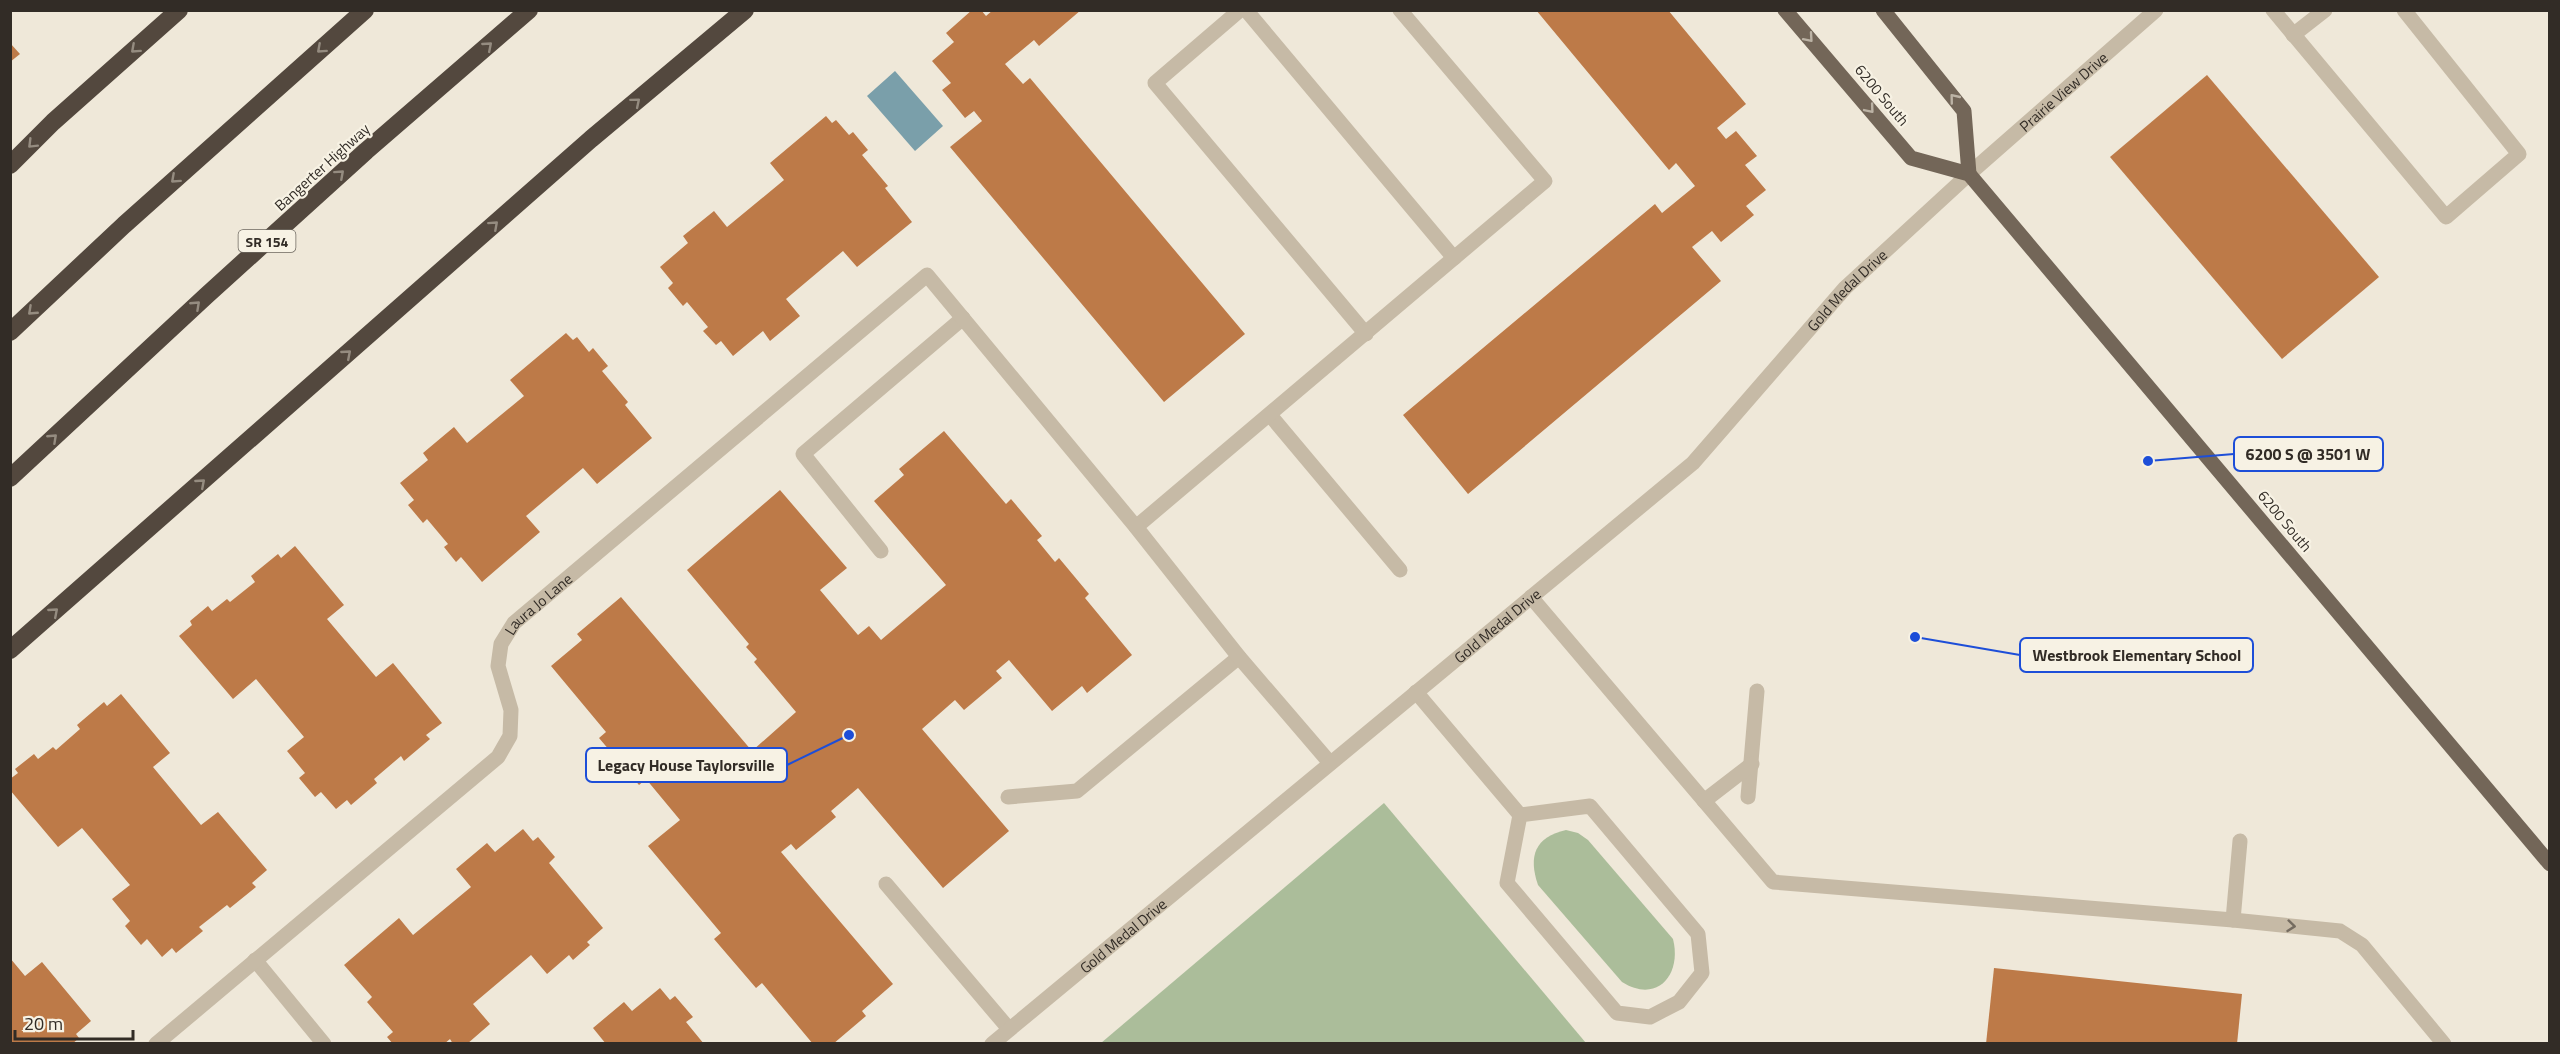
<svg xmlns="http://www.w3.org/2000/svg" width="2560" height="1054" viewBox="0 0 2560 1054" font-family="'Titillium Web',sans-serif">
<rect width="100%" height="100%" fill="#efe8d9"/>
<g fill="#abbd9a">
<polygon points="1384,803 1586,1043 1101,1043"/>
<path d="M1566,830L1578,833L1588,840L1673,939C1682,975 1657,1004 1622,982L1538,885C1528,856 1535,837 1566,830Z"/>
</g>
<polygon fill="#7a9faa" points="895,71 943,126 915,151 867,96"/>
<g fill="#bd7a48">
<polygon points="972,10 981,10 986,16 993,10 1081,10 1039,46 1034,40 1005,64 1023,84 1030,78 1245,334 1164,402 950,147 982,121 974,111 965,118 942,90 951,83 932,61 954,42 946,33"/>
<polygon points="1536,10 1668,10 1746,104 1717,128 1726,139 1736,131 1757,156 1745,165 1766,190 1746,206 1754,215 1721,242 1712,231 1692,247 1721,281 1468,494 1403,415 1655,204 1662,213 1695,186 1676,163 1669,170"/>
<polygon points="10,43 20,54 10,62"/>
<polygon points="2207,75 2379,277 2282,359 2110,157"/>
<polygon points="826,116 832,123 836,120 849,135 853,132 868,150 862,155 888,186 885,188 912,222 857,267 843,251 786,299 800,316 770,341 763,331 733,356 721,341 716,345 703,331 708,327 687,302 683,306 668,288 673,283 660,267 688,243 683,236 714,211 727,227 784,180 770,163"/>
<polygon points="566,333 573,340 577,337 589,352 593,348 608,366 602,371 628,402 625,405 652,438 597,484 583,468 526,516 540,532 482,582 461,557 456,562 444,547 448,544 427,519 423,523 408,505 414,500 400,483 428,460 423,453 454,427 467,443 524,396 510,380"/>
<polygon points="944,431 1006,504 1011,499 1042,536 1037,540 1055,562 1059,558 1089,594 1085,598 1132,655 1087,693 1082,686 1052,711 1009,660 996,671 1002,678 964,710 955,700 922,729 1009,831 943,888 858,788 831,811 836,817 796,850 791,844 781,852 893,984 862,1011 866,1016 833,1044 813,1044 762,983 756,988 714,939 721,933 648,846 680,820 646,779 639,785 599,738 606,732 551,666 582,640 577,634 621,597 752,751 796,712 754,662 757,659 746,647 749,644 687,570 780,490 847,568 820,590 858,635 869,626 881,640 946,585 874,501 904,475 899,469"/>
<polygon points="295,546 344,605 327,619 376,677 393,663 442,723 426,735 430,739 404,761 401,756 374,779 377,783 351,805 347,800 336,809 321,792 315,797 299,778 305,773 287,751 304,737 256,679 233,699 179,636 192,625 190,621 208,606 212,611 227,599 230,602 255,582 251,576 278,554 281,558"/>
<polygon points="121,694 170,753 153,767 201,825 218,812 267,870 252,883 256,887 230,908 227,905 199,927 203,931 176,953 172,948 162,957 147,939 141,945 125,926 130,921 112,899 130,885 82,828 58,847 10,790 10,779 18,773 15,769 34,754 38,759 53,747 56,750 80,729 77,725 104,702 107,706"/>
<polygon points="523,829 533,841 538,837 555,857 549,863 603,928 587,942 590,945 573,960 569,955 547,974 531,955 473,1004 490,1024 467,1044 453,1044 450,1039 444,1044 393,1044 387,1037 393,1032 367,1002 372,997 344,965 399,918 413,935 471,887 456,869 487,843 495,852"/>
<polygon points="10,958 25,976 42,962 91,1021 76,1034 79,1038 72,1044 10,1044"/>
<polygon points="1994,968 2242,994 2237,1044 1986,1044"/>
<polygon points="660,988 670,1000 675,996 693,1017 686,1022 704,1044 606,1044 593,1028 624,1002 632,1011"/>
</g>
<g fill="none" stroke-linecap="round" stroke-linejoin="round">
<g stroke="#c6baa6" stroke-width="15">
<polyline points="1240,10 1155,83 1366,334"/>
<polyline points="1246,10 1454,258"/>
<polyline points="2273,10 2446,217 2519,154 2404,10"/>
<polyline points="2293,35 2325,10"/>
<polyline points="1270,415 1400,570"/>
<polyline points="1136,527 1545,181 1400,10"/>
<polyline points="881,551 803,454 963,318"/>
<polyline points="1531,597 1773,882 2233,920 2340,931 2362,945 2444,1044"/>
<polyline points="1416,692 1520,815"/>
<polyline points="1008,797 1077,791 1239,657"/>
<polyline points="1748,797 1757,691"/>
<polyline points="1704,801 1752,764"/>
<polygon points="1590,806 1698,934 1702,973 1679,1002 1650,1017 1617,1013 1507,883 1520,815"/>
<polyline points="886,884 1009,1029"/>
<polyline points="2233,920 2240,841"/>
<polyline points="255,960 324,1044"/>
<path id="s1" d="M156,1044L498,757L510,736L511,710L498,666L501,644L514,623L927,275L1136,527L1239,657L1330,763"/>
<path id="s2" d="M992,1044L1693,463L1845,288L1969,174L2156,10"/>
</g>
<g stroke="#736658" stroke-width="15">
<polyline points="1785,10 1911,158 1969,174 2550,864"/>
<polyline points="1883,10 1964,111 1969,174"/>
</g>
<g stroke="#53483e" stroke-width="18">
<polyline points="10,165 53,122 179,10"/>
<polyline points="10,332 124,225 365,10"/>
<polyline points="10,478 206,296 366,151 529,10"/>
<polyline points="10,650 591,139 745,10"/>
</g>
</g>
<defs><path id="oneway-chevron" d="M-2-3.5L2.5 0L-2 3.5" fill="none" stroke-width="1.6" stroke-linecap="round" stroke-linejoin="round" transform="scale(1.5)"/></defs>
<g stroke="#bcb3a5">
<use href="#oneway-chevron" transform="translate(1809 38) rotate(49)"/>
<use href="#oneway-chevron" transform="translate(1954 98) rotate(-129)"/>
<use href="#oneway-chevron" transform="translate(1870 109) rotate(50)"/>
</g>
<g stroke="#958c80">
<use href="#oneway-chevron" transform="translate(488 46) rotate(-41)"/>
<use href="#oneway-chevron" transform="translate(135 49) rotate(138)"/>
<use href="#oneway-chevron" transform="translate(321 49) rotate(138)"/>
<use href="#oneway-chevron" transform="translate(636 102) rotate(-40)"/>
<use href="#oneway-chevron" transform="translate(32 144) rotate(135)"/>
<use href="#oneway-chevron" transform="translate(340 174) rotate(-42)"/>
<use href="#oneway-chevron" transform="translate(175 179) rotate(138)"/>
<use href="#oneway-chevron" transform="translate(494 225) rotate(-42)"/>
<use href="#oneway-chevron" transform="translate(196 305) rotate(-43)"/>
<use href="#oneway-chevron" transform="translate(32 311) rotate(137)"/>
<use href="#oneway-chevron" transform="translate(347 354) rotate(-41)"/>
<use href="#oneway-chevron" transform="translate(53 438) rotate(-43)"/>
<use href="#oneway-chevron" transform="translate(201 483) rotate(-41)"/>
<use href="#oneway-chevron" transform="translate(54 612) rotate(-41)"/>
</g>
<use stroke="#756c60" href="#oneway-chevron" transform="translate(2291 926) rotate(6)"/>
<g text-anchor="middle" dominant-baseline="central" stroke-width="4.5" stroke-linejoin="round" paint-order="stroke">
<rect fill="#f7f2e4" stroke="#6d675f" stroke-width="1.5" x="238.5" y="230" width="57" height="22" rx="4.5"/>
<g font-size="14" font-weight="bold" fill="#322c26">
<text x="267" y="241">SR 154</text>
</g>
<g font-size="15" fill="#322c26" stroke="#f7f2e4">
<text stroke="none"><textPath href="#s2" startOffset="1436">Prairie View Drive</textPath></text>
<text transform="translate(1882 95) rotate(50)">6200 South</text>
<text transform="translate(322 167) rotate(-42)">Bangerter Highway</text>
<text stroke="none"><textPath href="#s2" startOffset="1142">Gold Medal Drive</textPath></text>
<text transform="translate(2285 521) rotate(50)">6200 South</text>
<text stroke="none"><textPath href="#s1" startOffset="620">Laura Jo Lane</textPath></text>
<text stroke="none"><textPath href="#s2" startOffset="656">Gold Medal Drive</textPath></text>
<text stroke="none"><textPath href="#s2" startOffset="170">Gold Medal Drive</textPath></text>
</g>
</g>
<path fill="none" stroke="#1d4ed8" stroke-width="2" d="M2148 461L2234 454M1915 637L2020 655M849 735L787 765"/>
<g fill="#1d4ed8" stroke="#f7f2e4" stroke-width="2">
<circle cx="2148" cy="461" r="6"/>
<circle cx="1915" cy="637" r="6"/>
<circle cx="849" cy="735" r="6"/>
</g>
<g fill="#f7f2e4" stroke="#1d4ed8" stroke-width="2">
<rect x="2234" y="437" width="149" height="34" rx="6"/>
<rect x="2020" y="638" width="233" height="34" rx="6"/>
<rect x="586" y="748" width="201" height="34" rx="6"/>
</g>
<g font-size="16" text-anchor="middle" font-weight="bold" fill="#322c26">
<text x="2308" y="460">6200 S @ 3501 W</text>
<text x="2137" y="661">Westbrook Elementary School</text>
<text x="686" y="771">Legacy House Taylorsville</text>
</g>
<rect width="2560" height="1054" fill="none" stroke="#322c26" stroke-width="24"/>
<path d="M15 1030v9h118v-9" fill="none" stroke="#322c26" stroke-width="3"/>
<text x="24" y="1030" font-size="18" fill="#322c26" stroke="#f7f2e4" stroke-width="4.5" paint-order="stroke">20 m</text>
</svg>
